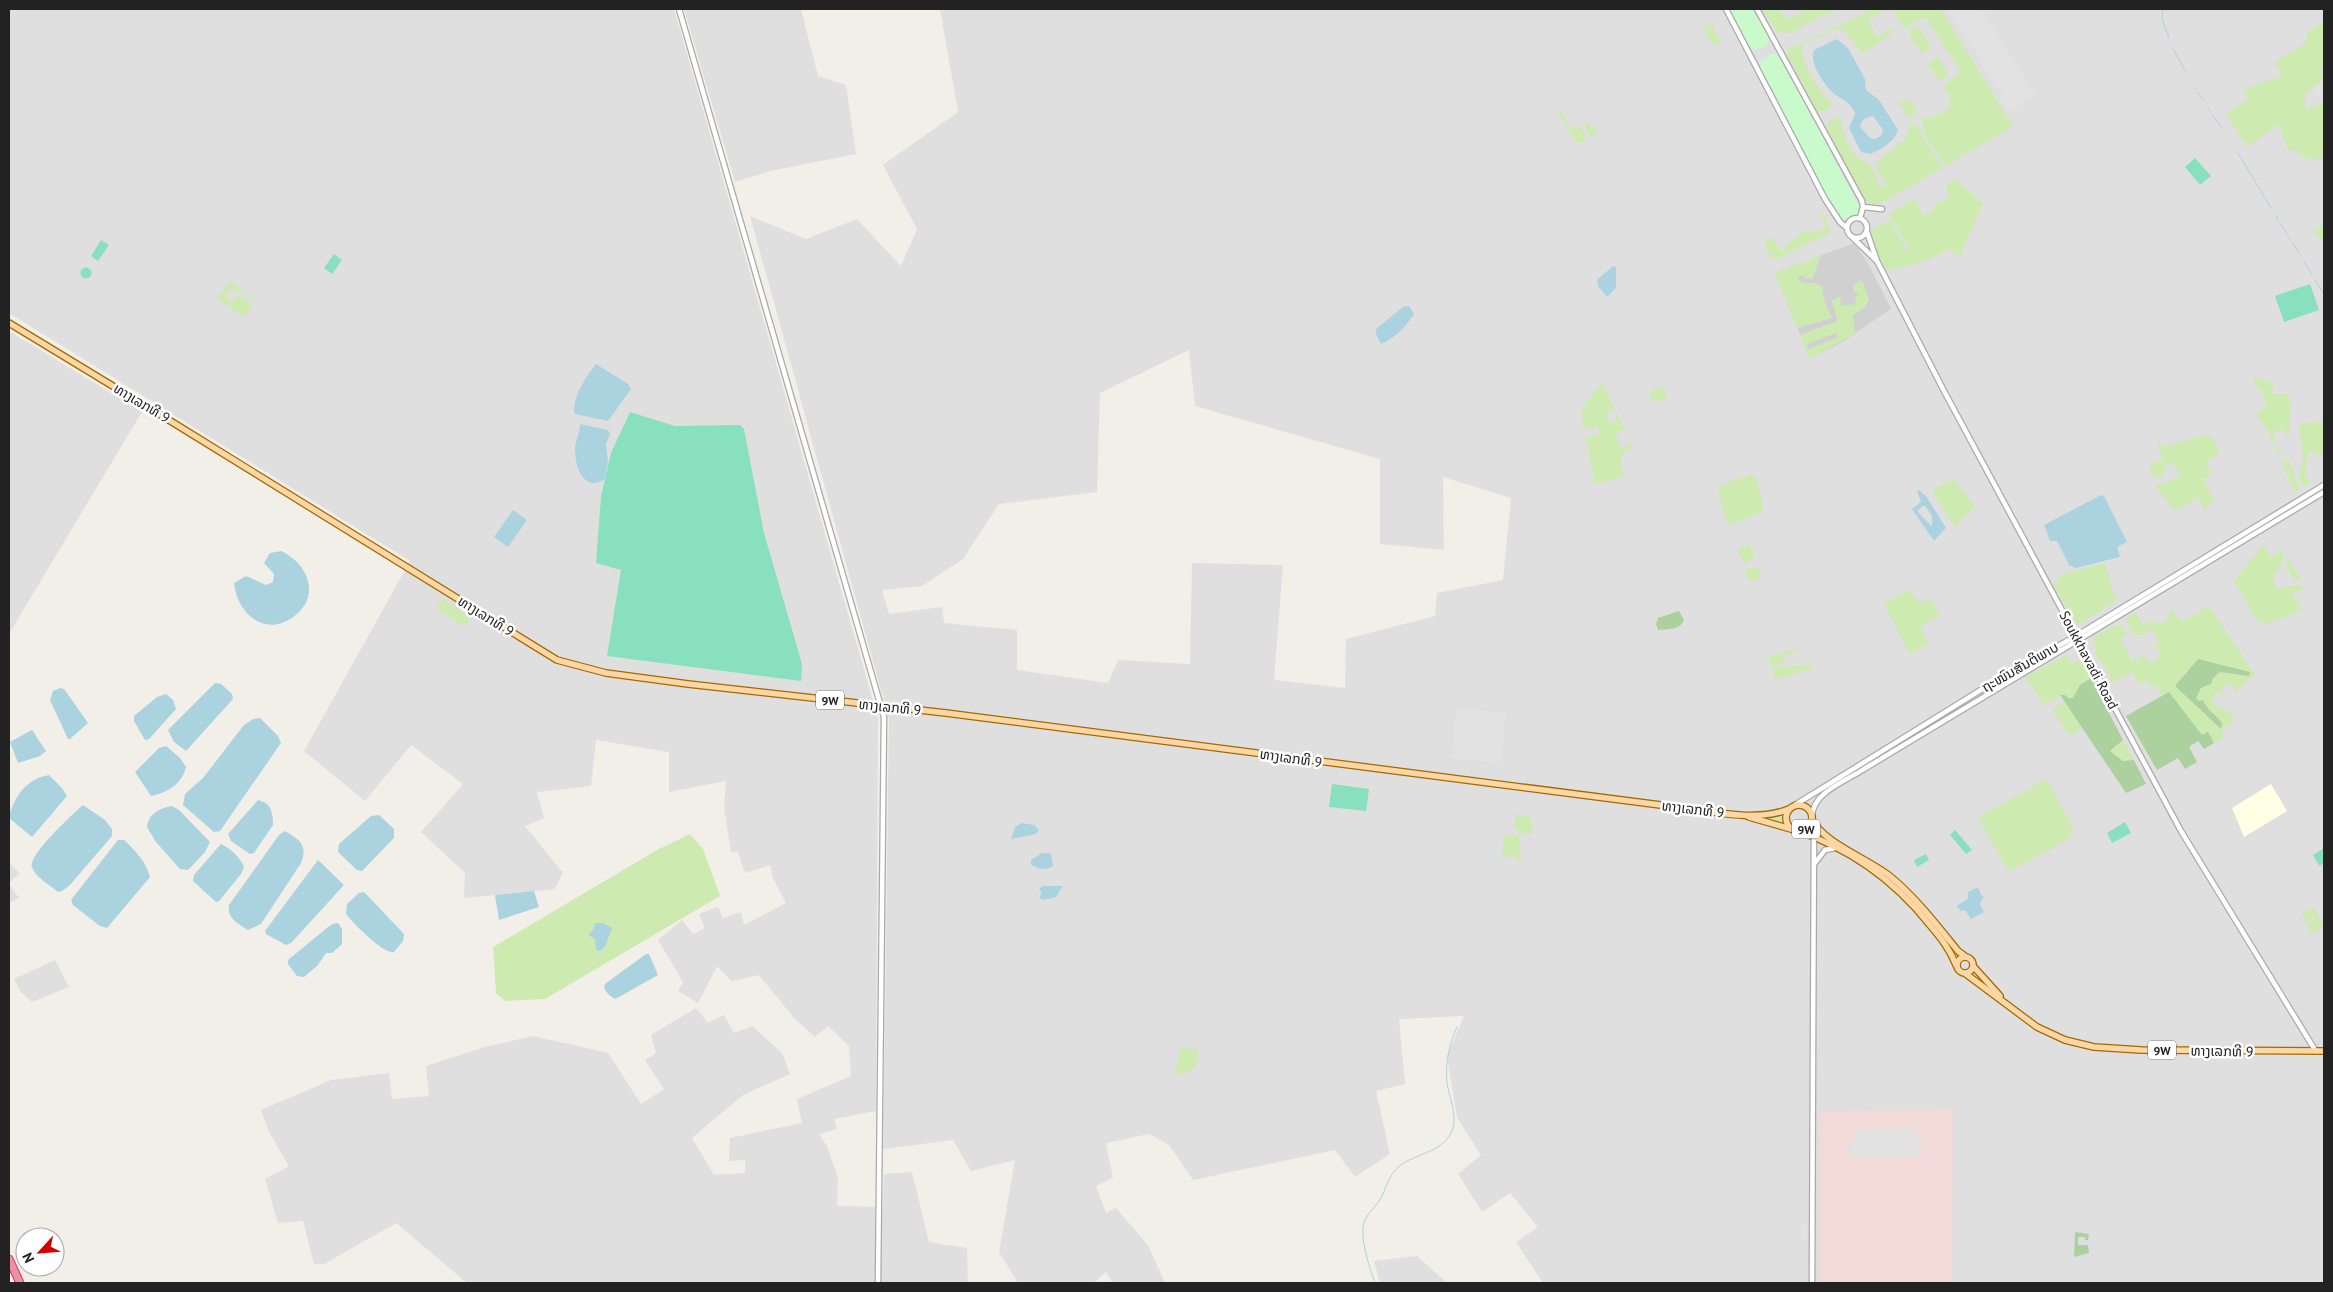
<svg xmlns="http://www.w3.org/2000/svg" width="2333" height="1292" viewBox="0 0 2333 1292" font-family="'PT Sans','Noto Sans Lao',sans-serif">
<rect width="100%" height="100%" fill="#f2efe9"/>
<g fill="#e0dfdf" fill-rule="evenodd">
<polygon points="9,9 674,9 878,718 876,1111 834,1119 837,1129 819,1134 827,1146 838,1178 837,1206 883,1207 884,1174 912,1172 929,1242 967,1248 968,1283 467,1283 396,1223 324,1264 314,1264 303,1221 278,1223 265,1179 289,1166 269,1132 261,1110 331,1080 389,1073 392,1099 429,1096 426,1066 485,1047 533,1036 608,1053 641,1104 664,1089 645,1060 656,1053 651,1035 696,1008 708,1023 724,1015 734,1033 752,1026 782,1053 790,1074 743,1095 692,1138 714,1175 745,1173 745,1160 729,1161 730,1138 802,1123 797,1099 851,1076 849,1046 828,1026 815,1037 794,1018 759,975 732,981 717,966 698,1003 678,991 683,982 658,940 682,920 693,934 705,928 699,914 718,907 723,918 741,912 744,925 786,903 773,878 770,865 745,873 738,852 731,852 724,808 726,781 669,792 669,752 596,740 591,786 537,792 544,818 525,826 563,873 555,889 464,898 465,873 421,832 463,784 411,745 365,801 304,751 410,561 9,313"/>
<polygon points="684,9 801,9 818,76 846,85 856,154 770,171 735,182"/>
<path d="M940,9H2324V1283H1543L1516,1242L1538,1227L1510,1193L1482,1212L1458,1174L1481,1155L1457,1118L1447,1056L1464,1016L1399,1019L1405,1084L1376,1091L1390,1154L1355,1177L1335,1150L1193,1180L1169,1145L1149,1134L1106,1143L1113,1178L1096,1186L1106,1213L1116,1208L1148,1245L1165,1283H1113L1106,1272L1093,1283H1018L999,1252L1015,1160L971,1171L953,1140L883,1149L889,719L750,216L806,239L857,219L901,266L917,229L883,165L958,112ZM1189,350L1195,406L1380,459V544L1444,550L1443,477L1511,498L1503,580L1437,593L1435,616L1346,639L1345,688L1274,680L1283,565L1192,563L1190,664L1118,660L1108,683L1017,670V630L944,623L942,607L889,614L882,590L922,586L963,559L999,504L1097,492L1100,393Z"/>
<polygon points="9,331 142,412 9,634"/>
<polygon points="9,863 20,873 9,883"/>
<polygon points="9,884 19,898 9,903"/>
<polygon points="55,960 69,987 32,1002 21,992 14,979"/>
<polygon points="1417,1256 1447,1283 1380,1283 1374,1261"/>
</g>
<polygon fill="#f2dad9" points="1953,1109 1952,1283 1819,1283 1820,1112"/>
<polygon fill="#ffffe5" points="2271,784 2287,811 2244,837 2232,808"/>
<polygon fill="#d0d0d0" points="1854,243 1869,265 1891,309 1842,342 1810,359 1775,273"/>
<g fill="#cdebb0" fill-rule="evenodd">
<polygon points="1762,9 1778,9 1787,19 1807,9 1835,9 1790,33 1777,32"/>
<path d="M1872,9H1882L1884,11L1871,17L1869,23L1877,37L1893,27V30L1891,34L1865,52H1862L1843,30L1836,29L1828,32L1803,44L1802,48C1803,68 1818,90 1833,104L1826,111H1817L1788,56V48L1798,45Z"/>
<path d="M1892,9H1941L2013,126L1947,165H1945C1937,152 1918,132 1923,116L1932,118L1951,107L1949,100L1951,98L1943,86L1961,71L1925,17L1904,28Z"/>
<polygon points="2324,21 2324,68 2320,72 2324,79 2304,95 2306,110 2324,102 2324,156 2314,160 2298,155 2297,150 2289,152 2279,124 2247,147 2226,114 2249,99 2243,90 2283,75 2274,63 2307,42 2306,33"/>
<polygon points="1711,23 1721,42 1714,46 1703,27"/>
<path d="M1916,27H1919L1930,45L1929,49L1923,53C1917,49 1910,39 1910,32Z"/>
<polygon points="1938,56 1948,73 1947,77 1939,81 1928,64"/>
<polygon points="1910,99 1917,112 1911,117 1907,116 1898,103 1901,101 1903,103"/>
<polygon points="1560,110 1571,128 1581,126 1586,140 1578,144 1557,112"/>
<path d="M1839,116L1845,138L1855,155L1871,165L1881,188L1886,184L1876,167V163L1907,137L1910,124L1917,125L1942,168L1884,202C1874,206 1869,205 1862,197L1826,128L1828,122Z"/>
<polygon points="1587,121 1598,134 1591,137 1584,123"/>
<polygon points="1956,179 1983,203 1959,258 1949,249 1925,261 1887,271 1871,240 1872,230 1890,220 1907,251 1910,250 1889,214 1914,199 1924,216 1934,210 1935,204 1950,197 1945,186"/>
<polygon points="1823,212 1831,232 1772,261 1764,241 1772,237 1781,252 1792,240 1809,228 1812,234 1826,226 1820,214"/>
<polygon points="2324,225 2324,243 2313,231"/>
<polygon points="1821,255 1812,279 1805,278 1803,275 1797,278 1803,283 1814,283 1822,286 1824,300 1832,318 1797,328 1775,273"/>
<path d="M1862,280L1869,300L1865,307L1853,315L1855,333L1810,359L1800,335L1836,322L1837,319L1832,301L1840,296L1841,306L1856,304L1855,296L1858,295V292H1854L1853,285ZM1836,333L1838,337L1809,349L1807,344Z"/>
<polygon points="229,281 257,299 256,301 240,290 239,293 231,288 225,297 233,302 237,295 253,305 245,317 217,299"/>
<polygon points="2255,377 2274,383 2272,394 2288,393 2289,401 2292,402 2289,416 2290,434 2287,437 2283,429 2273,433 2276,441 2280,440 2274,442 2277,449 2283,447 2278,450 2280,454 2285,452 2279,455 2282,462 2288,459 2300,489 2295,493 2268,431 2256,414 2267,406 2261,391 2253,382"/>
<path d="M1603,384L1633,448L1623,452L1621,461L1624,476L1595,485L1581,411L1599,385ZM1615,410L1617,420L1609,423L1605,414ZM1598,426L1600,435L1586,437L1585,428ZM1624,430L1630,445L1621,448L1615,434Z"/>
<polygon points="1664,387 1667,398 1653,402 1649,392"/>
<polygon points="2324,421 2324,452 2320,454 2309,451 2305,472 2310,482 2304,486 2299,476 2303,458 2299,424"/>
<polygon points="2156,434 2162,447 2210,434 2220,453 2207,461 2211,475 2203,479 2214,499 2205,511 2198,497 2175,511 2155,486 2180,477 2178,469 2169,461 2162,475 2158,479 2149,472 2153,462 2163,460"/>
<polygon points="1755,474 1763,507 1762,512 1730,525 1724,515 1718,488 1735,479"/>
<polygon points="1953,477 1975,507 1955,527 1932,491 1949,480 1949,484 1951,484"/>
<polygon points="1750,544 1754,559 1743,564 1738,548"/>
<path d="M2263,545L2271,557L2282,550L2284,555L2279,568L2272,579L2278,589C2286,586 2297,582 2304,588L2293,594L2301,609L2288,616L2265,624L2256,619L2234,581Z"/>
<polygon points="2287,557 2302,580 2295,580 2286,566"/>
<polygon points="2105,563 2112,590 2118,600 2077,625 2053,584 2060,580 2058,577 2066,573"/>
<polygon points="1753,567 1758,568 1762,577 1749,582 1745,570"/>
<polygon points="1909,590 1919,603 1930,598 1940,615 1920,627 1929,643 1910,654 1884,603"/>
<polygon points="442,599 468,615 467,618 469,620 465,627 436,609"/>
<path d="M2209,606L2255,675L2244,683L2236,693L2231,683L2221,688L2225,698L2218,691H2215L2214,700L2211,703C2221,707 2231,709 2234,721L2221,729L2225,736L2214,743L2208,732L2202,735L2169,692L2162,696L2155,684L2151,686L2147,681L2139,684L2132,672L2112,683L2106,668L2097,658L2093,637L2120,623L2127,635L2121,638L2132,662L2143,655L2149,663L2161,655L2155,645L2159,642L2152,629L2143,635H2134L2125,619L2136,612L2143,625L2154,620L2160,624L2169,620V612L2173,610L2181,622ZM2198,659L2249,676L2220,672L2207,687L2201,688L2196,698L2199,701L2203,700L2207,710L2220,719L2221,729L2175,685Z"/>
<polygon points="1799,648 1800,651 1784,656 1784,663 1771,667 1768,657"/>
<polygon points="2066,655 2072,664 2080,660 2091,678 2077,689 2073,698 2068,698 2061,695 2044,705 2025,677"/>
<polygon points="1811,663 1813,669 1775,679 1772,669 1797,665 1798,666"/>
<polygon points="2064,702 2082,728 2072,735 2068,734 2052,710"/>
<polygon points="2123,740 2134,760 2123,761 2110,751"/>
<polygon points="2046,779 2074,828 2069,832 2072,837 2009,872 1978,818"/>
<polygon points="1784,814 1785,824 1762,818"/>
<polygon points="1516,815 1531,817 1532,833 1521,834 1514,825"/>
<polygon points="690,834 703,849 720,896 545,999 505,1001 496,993 493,947 657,850"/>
<polygon points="1504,834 1519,836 1521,862 1517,862 1516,857 1502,856"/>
<polygon points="2314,907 2324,927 2312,934 2306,924 2313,922 2314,919 2311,918 2306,922 2301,913"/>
<polygon points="1181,1048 1198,1050 1196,1067 1178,1076 1175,1073"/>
</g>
<g fill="#add19e">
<path d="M1679,611L1684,620C1681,630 1667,629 1658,630L1656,624L1658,618Z"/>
<path d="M2198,659L2250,672L2249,676L2220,672L2213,678L2211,684L2201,688L2196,698L2199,701L2203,700C2208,712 2215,713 2222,723L2221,729L2175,686Z"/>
<polygon points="2091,678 2123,740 2110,751 2123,761 2134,760 2146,784 2126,793 2060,695 2065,695 2068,698 2073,698 2080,685"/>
<polygon points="2169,692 2202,735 2208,732 2214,743 2204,749 2198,741 2189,747 2197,762 2185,769 2178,758 2157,770 2126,716"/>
<polygon points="2075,1232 2089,1234 2088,1240 2085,1240 2085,1237 2078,1237 2078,1245 2088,1245 2089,1253 2074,1257"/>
</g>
<g fill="#c8facc">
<polygon points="1728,9 1755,9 1769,35 1767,45 1756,50 1751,49"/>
<polygon points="1771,54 1775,54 1782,59 1860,208 1859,213 1855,217 1849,217 1843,221 1838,217 1760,69 1761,61"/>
</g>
<g fill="#88e0be">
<polygon points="2195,158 2211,176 2200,185 2185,167"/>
<polygon points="101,240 109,245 98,261 91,256"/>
<polygon points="334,254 342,260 332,274 324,268"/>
<circle cx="86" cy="273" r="5.5"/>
<polygon points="2310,284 2319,310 2284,322 2275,296"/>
<polygon points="630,412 675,426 740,425 744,429 764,533 802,664 801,681 607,656 621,570 596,563 601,497 611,453"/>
<polygon points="1332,784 1369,789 1366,811 1329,807"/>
<polygon points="2125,822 2131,833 2112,843 2107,833"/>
<polygon points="1955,830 1972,850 1966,854 1950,835"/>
<polygon points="2324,848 2324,863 2319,866 2313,855"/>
<polygon points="1926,854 1929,860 1917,867 1914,860"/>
</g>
<g fill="#e2e2e2">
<polygon points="1949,9 1981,9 2035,96 2008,112 1999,97 2002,95"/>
<polygon points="2324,79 2324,92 2315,98 2311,91"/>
<polygon points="1456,708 1506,713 1500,763 1451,758"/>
<polygon points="1916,1128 1916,1140 1921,1140 1921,1155 1913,1155 1913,1157 1850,1158 1850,1140 1855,1139 1855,1129"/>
<rect x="1801" y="1225" width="6" height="16"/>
</g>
<g fill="#aad3df" fill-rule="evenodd">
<path d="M1837,39L1848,48L1865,79L1866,90L1879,100L1898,130C1895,141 1881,150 1870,154L1861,152L1849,128L1855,114C1852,102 1841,100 1832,92C1823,83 1809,62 1814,50ZM1873,116L1883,130L1882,135L1875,139L1870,138L1860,127C1861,120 1866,117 1873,116Z"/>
<polygon points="1613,266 1616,267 1616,288 1607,297 1598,286 1597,280"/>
<path d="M1409,306L1414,314C1405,327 1396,338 1381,344L1376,334V329L1403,307Z"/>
<path d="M596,364L628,384L631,389L608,421L575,414L574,411C574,394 586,377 596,364Z"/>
<path d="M580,424L608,430L610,434L606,444L608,462L605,479C585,493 575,468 575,450C575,441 580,433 580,424Z"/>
<path d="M1919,490L1926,496L1946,528L1934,541L1912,509L1921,502L1917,491ZM1923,506L1926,507L1932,516V527L1917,511Z"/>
<polygon points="2101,495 2104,496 2127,542 2117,547 2120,557 2076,568 2069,565 2057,541 2050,541 2044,525"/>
<polygon points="513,510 527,520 508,547 494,537"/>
<path d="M281,551C308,563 322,597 293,617C264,638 237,613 234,583L246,576L266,585L273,582L274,574L264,563L270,553Z"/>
<polygon points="215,683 221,684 232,694 233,699 186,751 174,742 168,730"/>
<polygon points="60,688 64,689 88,723 70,739 68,739 50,700 53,691"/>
<polygon points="166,694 173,700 176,709 149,739 145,740 134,721 134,716 157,697"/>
<polygon points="260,718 278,736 281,743 220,831 214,832 183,805 185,794 203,778 244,725 253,719"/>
<polygon points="32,730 46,751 40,756 18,763 10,742"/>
<path d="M166,746L180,758L186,767C182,784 167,793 151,796L135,772L159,748Z"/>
<path d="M49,775L62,788L67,796L32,837L9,818V815C16,795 26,779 49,775Z"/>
<path d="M258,800C271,803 273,812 273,825L254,853L250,854L231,841L228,834Z"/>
<path d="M83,805L105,820L112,829V836L69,886L62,891L58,892C50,885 35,877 32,867C28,855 73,814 83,805Z"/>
<path d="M172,806L179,810L210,842L205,852L188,870L180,869L156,842L147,827C148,814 160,808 172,806Z"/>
<polygon points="379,815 394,829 394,838 362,871 357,870 338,852 339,844 371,816"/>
<polygon points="1022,823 1034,825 1039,830 1036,834 1011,839 1015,827"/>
<path d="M285,831C300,840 308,845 301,863L261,924L248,930C238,923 227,919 229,905L279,835Z"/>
<path d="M118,840H124C135,850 146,862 150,877L107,928L100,926L73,905L71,900Z"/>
<path d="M221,844C231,849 240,857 244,867L241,874L219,901L216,902L193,881L194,875Z"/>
<path d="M1042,853H1051L1053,866C1047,871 1036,869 1031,864V860Z"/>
<polygon points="318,860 344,885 291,943 286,945 266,934 265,931"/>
<polygon points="1042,886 1063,886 1056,897 1043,900 1039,898 1042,892 1039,890"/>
<polygon points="1978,887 1981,895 1984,896 1980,904 1984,912 1971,919 1965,910 1961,911 1956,906 1968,899 1968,892"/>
<polygon points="534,891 539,907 499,920 495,895"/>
<path d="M364,892L404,934L403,941L394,952C384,955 353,923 346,914L347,904L359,893Z"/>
<polygon points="338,923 342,929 342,944 332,953 326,953 318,965 304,977 297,976 288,964 288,960 328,927 333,924"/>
<polygon points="595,923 603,923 612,928 605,947 600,951 596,950 595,939 588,935 593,930"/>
<path d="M646,954H649L658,975L619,997L615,999C610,996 602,990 605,984Z"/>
</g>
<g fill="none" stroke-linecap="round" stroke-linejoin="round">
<g stroke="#aad3df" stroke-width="1">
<polyline points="2163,9 2162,19 2169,38"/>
<polyline points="2173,49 2186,72"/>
<polyline points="2194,87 2196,89"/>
<polyline points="2198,92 2203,100"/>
<polyline points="2208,108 2211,112"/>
<polyline points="2213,116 2222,128"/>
<polyline points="2238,153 2271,208"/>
<polyline points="2276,216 2278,220"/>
<polyline points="2280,223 2290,239"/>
<polyline points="2292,242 2299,253"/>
<polyline points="2304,262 2312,275"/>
<polyline points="2315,280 2324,294"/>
<path d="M1375,1283C1370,1269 1358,1234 1365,1220C1369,1211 1378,1205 1382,1196C1387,1185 1391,1171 1402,1164C1419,1153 1446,1151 1453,1128C1457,1115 1449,1096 1447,1083C1445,1063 1449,1045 1457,1027"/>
</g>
<defs>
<g id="minor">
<polyline points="679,9 884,717 878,1283"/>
<polyline points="1726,9 1825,199 1840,222 1847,228"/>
<polyline points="1757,9 1862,201 1863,207 1860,218"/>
<polyline points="1863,207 1882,209"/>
<circle cx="1857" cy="228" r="10"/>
<polyline points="1867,232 1877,261 1944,391 2181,831 2315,1050"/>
<polyline points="1853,238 1876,260"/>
<polyline points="1795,805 1992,683 2076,636 2324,485"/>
<path d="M1812,816C1813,792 1846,781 1864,769L2324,492"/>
<polyline points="1815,863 1825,850 1835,848"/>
<polyline points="1812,1283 1814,823"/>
</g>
<g id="major">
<path d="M9,323L177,425L557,660L606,673L688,684L946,713L1684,808C1717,812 1757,822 1789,809"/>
<circle cx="1799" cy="818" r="13"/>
<polyline points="1749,817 1791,829"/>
<path d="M1812,819C1823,843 1869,859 1891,877C1917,899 1937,925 1958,951L1966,957"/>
<path d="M1795,830C1849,848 1894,880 1929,924C1940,937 1950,949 1956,965"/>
<circle cx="1965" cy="965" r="8"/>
<polyline points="1973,966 2000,996"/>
<polyline points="1966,974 2037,1027 2065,1040 2094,1047 2141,1050 2324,1051"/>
</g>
<polyline id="highway" points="9,1259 20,1283"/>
</defs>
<use href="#minor" stroke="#a9a9a9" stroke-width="7"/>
<use href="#major" stroke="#a06b00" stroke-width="8"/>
<use href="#highway" stroke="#dc2a67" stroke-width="9"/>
<use href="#minor" stroke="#fff" stroke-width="4.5"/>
<use href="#major" stroke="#fcd6a4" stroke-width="5.5"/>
<use href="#highway" stroke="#e892a2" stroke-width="7"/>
</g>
<g text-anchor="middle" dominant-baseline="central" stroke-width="5" stroke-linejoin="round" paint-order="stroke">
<g fill="#fff" stroke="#646464" stroke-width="1">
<rect x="816" y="690.5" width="28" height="19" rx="4"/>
<rect x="1792" y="819.5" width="28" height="19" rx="4"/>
<rect x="2148" y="1040.5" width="28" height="19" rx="4"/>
</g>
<g font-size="12" font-weight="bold" fill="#222">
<text x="830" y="700">9W</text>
<text x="1806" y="829">9W</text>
<text x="2162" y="1050">9W</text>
</g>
<g font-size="14" fill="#222" stroke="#fff">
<text transform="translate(142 403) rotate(31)">ທາງເລກທີ 9</text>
<text transform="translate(486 616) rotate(32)">ທາງເລກທີ 9</text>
<text transform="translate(2089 660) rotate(62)">Soukkhavadi Road</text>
<text transform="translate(2020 667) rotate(-30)">ຖະໜົນສັນຕິພາບ</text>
<text transform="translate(890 707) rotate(6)">ທາງເລກທີ 9</text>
<text transform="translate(1291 758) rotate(8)">ທາງເລກທີ 9</text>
<text transform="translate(1693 809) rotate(7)">ທາງເລກທີ 9</text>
<text transform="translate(2222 1051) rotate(1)">ທາງເລກທີ 9</text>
</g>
</g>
<rect width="2333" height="1292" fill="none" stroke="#222222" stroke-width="20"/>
<g transform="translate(40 1252) rotate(244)"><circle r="24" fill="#ffffff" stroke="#a7a7a7"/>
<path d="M0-4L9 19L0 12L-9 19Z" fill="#d40000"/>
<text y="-8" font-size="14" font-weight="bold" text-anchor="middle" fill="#222222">N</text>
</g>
</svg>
